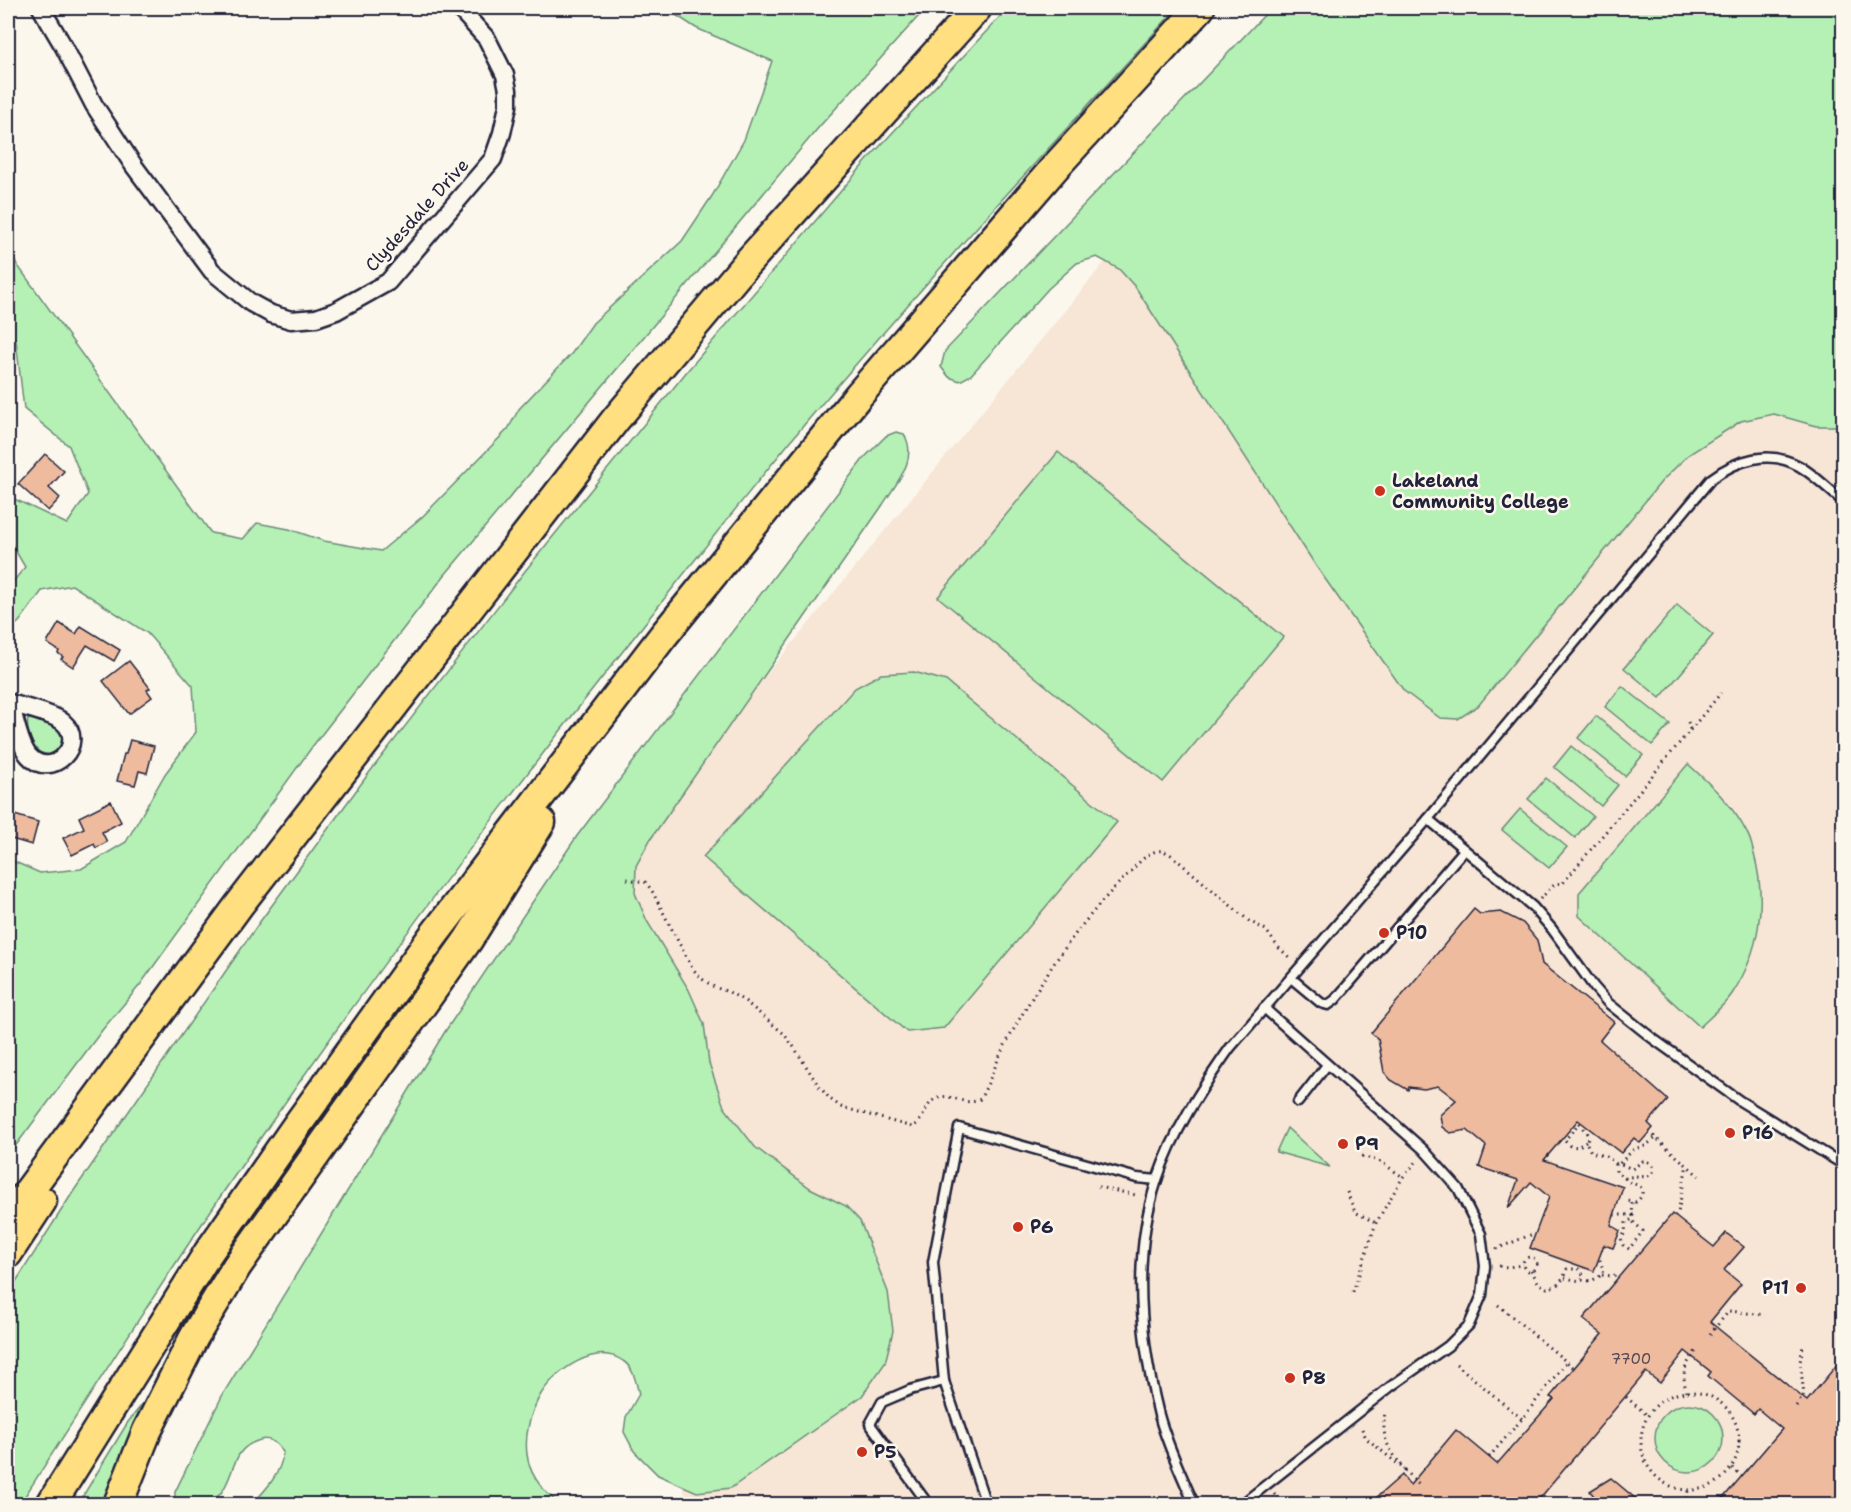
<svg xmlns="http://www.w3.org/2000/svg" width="1851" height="1512" viewBox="0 0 1851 1512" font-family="'Shantell Sans',sans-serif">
<rect width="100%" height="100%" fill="#fbf7ec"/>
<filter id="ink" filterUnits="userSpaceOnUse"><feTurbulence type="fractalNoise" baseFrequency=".0167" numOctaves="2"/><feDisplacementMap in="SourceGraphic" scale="12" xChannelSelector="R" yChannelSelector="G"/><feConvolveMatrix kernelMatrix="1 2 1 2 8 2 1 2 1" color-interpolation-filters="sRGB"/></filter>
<g filter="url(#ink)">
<polygon fill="#f7e5d5" points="1313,8 1843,83 1843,1504 689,1504 577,1218 583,899"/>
<g fill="#b5f0b5" stroke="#6c8978" stroke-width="1.5">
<polygon points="665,8 926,8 819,127 444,576 312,747 140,985 103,1029 8,1156 8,859 40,873 81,869 126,842 165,774 196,732 193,686 147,633 72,585 42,591 19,622 8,631 8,588 25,567 8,538 8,496 67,524 88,494 69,446 24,409 16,340 8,331 8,252 211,533 243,539 257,523 289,529 324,541 381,551 423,516 508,429 519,409 572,353 593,323 682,241 712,196 744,140 772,61 696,28"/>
<path d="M1008,8H1177C1053,143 928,279 809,419C752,487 697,557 642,627C508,796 377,968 255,1146C174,1263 97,1384 20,1504H8V1294L73,1192L259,923L369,773L525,571L688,370L870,157Z"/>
<polygon points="1271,8 1843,8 1843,426 1816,426 1774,414 1741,421 1688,455 1661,482 1478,706 1458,719 1440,718 1404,691 1316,566 1136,288 1119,269 1097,257 1077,263 1048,289 971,375 960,381 949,377 941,367 945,351"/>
<path d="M896,432L904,434C919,460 896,483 882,506L650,840L636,866L635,893L647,921L689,990L704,1024L709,1063L724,1107L755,1147L810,1188L846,1206L860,1221L888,1292L893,1331L885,1363L862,1396L731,1488L697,1492L658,1475L634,1451L624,1432L626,1417L639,1394C636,1383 634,1368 623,1361C596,1342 556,1370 541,1394C530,1413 523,1438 528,1460C532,1479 545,1492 559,1504H252C266,1490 282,1472 283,1452C277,1444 271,1437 260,1440C232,1448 236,1470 223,1490C220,1495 214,1500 210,1504H175V1492L223,1394L446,1030L577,836L864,458L886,436Z"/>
<polygon points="1058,452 1283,637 1163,782 938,597"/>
<polygon points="1677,605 1713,635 1660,698 1624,668"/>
<polygon points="914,672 946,681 1117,822 944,1028 907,1032 703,857 855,688 881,674"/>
<polygon points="1622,686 1670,724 1652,745 1605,707"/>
<polygon points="1596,716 1643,755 1625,776 1578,738"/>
<path d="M28,719H32L55,726L62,734L63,740L59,750L49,755L38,752C31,744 26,728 28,719Z"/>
<polygon points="1571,746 1618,785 1601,806 1554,767"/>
<path d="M1688,764C1710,784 1733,805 1747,833C1751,839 1752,847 1754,854C1767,902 1760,952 1732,994C1724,1006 1710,1017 1700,1027L1579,916V893Z"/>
<polygon points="1546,778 1593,816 1575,838 1528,799"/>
<polygon points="1520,809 1567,847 1549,868 1502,830"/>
<polygon points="1287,1128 1330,1167 1276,1152"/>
<polygon points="148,1397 153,1401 110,1504 78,1504 128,1422"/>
<circle cx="1689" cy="1438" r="34"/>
</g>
<g fill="#eebb9f" stroke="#22223b" stroke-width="1.5">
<polygon points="45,454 64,471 49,488 60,498 48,511 18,484"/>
<polygon points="59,623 76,634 81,626 120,650 114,661 87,645 73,667 61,659 63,657 58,653 59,651 47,643"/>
<polygon points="129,661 150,688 147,690 152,697 129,714 103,681"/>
<polygon points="130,740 154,746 147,773 139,771 135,785 117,781 124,754 126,754"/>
<polygon points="111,801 121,822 102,832 107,842 96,848 94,844 72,855 63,838 84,828 79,817"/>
<polygon points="8,813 38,822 32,845 8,838"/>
<polygon points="1474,909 1480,914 1501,912 1523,923 1537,940 1542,964 1614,1022 1600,1040 1668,1100 1648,1123 1653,1128 1640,1143 1634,1138 1621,1153 1578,1120 1544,1160 1623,1187 1611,1225 1620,1231 1613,1248 1604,1245 1594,1271 1530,1248 1549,1197 1531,1182 1508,1208 1518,1180 1479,1167 1486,1146 1467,1130 1450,1133 1442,1127 1440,1115 1456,1100 1438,1086 1424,1089 1409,1087 1408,1090 1391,1080 1384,1072 1378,1039 1371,1033"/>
<polygon points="1672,1214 1714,1247 1726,1233 1744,1247 1724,1270 1741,1284 1710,1322 1807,1401 1844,1356 1844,1504 1718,1504 1782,1429 1758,1409 1754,1414 1708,1376 1711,1372 1685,1351 1660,1383 1646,1372 1535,1504 1369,1504 1402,1475 1410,1485 1456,1430 1497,1464 1554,1399 1550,1397 1602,1334 1583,1319"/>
<polygon points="1611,1478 1642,1504 1600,1504 1590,1491"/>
</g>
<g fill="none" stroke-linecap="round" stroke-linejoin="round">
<defs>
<g id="lane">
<polyline points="1428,819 1533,907 1552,929 1594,987 1608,1003 1652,1038 1740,1101 1844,1165"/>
<polyline points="1291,978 1321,1003 1328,1005 1335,1000 1464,850"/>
<polyline points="1298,1102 1327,1065"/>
<polyline points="928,1504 870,1424 882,1402 910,1390 944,1381"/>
<polyline points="986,1504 944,1381 933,1262 959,1128 1137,1178 1157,1180"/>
<path d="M1194,1504C1182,1476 1167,1445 1159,1415C1140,1340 1132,1255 1157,1180C1173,1132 1201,1089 1230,1048L1428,819L1711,479C1736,460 1769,449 1799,466C1815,475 1829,490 1844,502"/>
<polyline points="1242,1504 1390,1387 1448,1346 1469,1325 1482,1295 1485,1266 1481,1234 1458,1188 1423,1149 1264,1008"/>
</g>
<g id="street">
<polyline points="41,8 64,47 94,105 134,166 212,271 251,303 271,314 291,320 316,318 336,311 388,282 493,159 502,133 508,106 508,90 505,75 487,39 459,8"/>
<path d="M10,703C23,707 54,714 63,722C88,744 51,781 29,756C19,745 15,717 10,703Z"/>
</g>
<g id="highway">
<polyline points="8,1219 239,905 616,419 747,263 977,8"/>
<polyline points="8,1253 42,1201"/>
<polyline points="51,1504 208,1253 295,1128 433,936 663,636 858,396 1057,165 1200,8"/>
<polyline points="118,1504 147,1431 194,1337 237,1266 468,940 541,822"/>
</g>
</defs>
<use href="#lane" stroke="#22223b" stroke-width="13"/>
<use href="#street" stroke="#22223b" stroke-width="21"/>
<use href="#highway" stroke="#22223b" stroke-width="33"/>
<g stroke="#22223b" stroke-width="3" stroke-dasharray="1.5 4.5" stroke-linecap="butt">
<polyline points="1688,722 1690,729"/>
<path d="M627,879L645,882L651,889L692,968L702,979L714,987L729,992L746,1002L783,1033L792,1044L818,1085L830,1099L841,1107L912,1127C925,1121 924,1104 937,1098C951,1092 966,1108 980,1099C989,1083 995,1066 1003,1049C1038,984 1072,931 1124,878C1135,868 1148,848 1164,851L1171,855L1249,921L1266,930L1277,946L1291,959"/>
<polyline points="1540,899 1555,884 1563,883 1721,693"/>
<polyline points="1649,1132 1699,1176"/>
<polyline points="1586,1141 1578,1147 1570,1146 1565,1140 1579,1123 1588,1135 1587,1144 1591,1152 1604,1155 1618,1165 1634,1149 1645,1146 1656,1138"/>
<polyline points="1362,1156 1381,1162 1403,1177"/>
<polyline points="1616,1164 1616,1172 1625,1178 1636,1176 1647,1177 1653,1172 1653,1166 1648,1162 1643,1161 1632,1169 1621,1164"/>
<path d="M1625,1178L1628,1182L1640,1186C1644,1193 1642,1197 1636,1202L1627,1201"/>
<polyline points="1098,1187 1136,1195"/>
<polyline points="1347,1192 1355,1212 1376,1223"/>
<polyline points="1632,1203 1633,1219 1626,1222 1625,1233 1621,1238 1623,1245 1629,1249 1643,1231 1632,1221"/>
<polyline points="1614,1215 1634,1215"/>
<polyline points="1675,1216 1678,1213 1687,1164"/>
<polyline points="1496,1249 1533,1234"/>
<circle cx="1530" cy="1264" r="7"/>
<polyline points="1499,1266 1508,1267 1523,1265"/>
<path d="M1531,1270L1539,1284L1547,1288C1562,1286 1562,1280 1567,1269H1579L1584,1276L1580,1281L1565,1278"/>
<polyline points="1602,1275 1613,1276 1617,1274"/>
<polyline points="1582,1280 1591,1281 1602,1275 1603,1269 1599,1257"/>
<polyline points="1353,1292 1376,1223 1403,1177 1418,1160"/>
<polyline points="1498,1305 1574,1368"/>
<polyline points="1710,1334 1729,1311 1765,1315"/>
<polyline points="1456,1364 1522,1419"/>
<circle cx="1690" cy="1441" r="49"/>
<path d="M1686,1392C1682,1371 1684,1367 1696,1351"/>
<polyline points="1626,1397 1647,1415"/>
<polyline points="1796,1406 1804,1395 1800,1362 1803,1346"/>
<path d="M1362,1429L1366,1438L1405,1470C1388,1447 1381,1441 1385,1411"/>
<polyline points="1489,1457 1522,1419 1566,1362"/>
<polyline points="1732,1468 1742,1476"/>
<polyline points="1405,1470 1419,1485"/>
<polyline points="1274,1494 1282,1504"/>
<polyline points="1684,1504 1688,1491"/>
</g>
<use href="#lane" stroke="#fbf7ec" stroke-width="8"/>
<use href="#street" stroke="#fbf7ec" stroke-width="16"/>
<use href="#highway" stroke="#ffdf80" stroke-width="28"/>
</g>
</g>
<g fill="#c8321e" stroke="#fbf7ec" stroke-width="2">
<circle cx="1380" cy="491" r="6"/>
<circle cx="1384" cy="933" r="6"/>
<circle cx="1730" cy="1133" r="6"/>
<circle cx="1343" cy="1144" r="6"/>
<circle cx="1018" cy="1227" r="6"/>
<circle cx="1801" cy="1288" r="6"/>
<circle cx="1290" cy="1378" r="6"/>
<circle cx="862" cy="1452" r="6"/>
</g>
<g text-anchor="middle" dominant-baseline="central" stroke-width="5" stroke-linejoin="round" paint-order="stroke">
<g font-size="15" fill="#554854">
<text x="1631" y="1359">7700</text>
</g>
<g font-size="18" fill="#22223b" stroke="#fbf7ec">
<text transform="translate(417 215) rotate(-48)">Clydesdale Drive</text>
</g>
<g font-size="18" font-weight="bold" fill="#22223b" stroke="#fbf7ec" text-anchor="start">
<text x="1392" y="481">Lakeland<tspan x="1392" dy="21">Community College</tspan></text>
<text x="1396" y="933">P10</text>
<text x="1742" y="1133">P16</text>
<text x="1355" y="1144">P9</text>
<text x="1030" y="1227">P6</text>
<text x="1789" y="1288" text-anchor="end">P11</text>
<text x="1302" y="1378">P8</text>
<text x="874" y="1452">P5</text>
</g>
</g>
<rect width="1851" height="1512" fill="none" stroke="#fbf7ec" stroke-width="30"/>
<rect x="15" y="15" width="1821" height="1482" fill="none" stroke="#22223b" stroke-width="2" filter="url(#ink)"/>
</svg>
